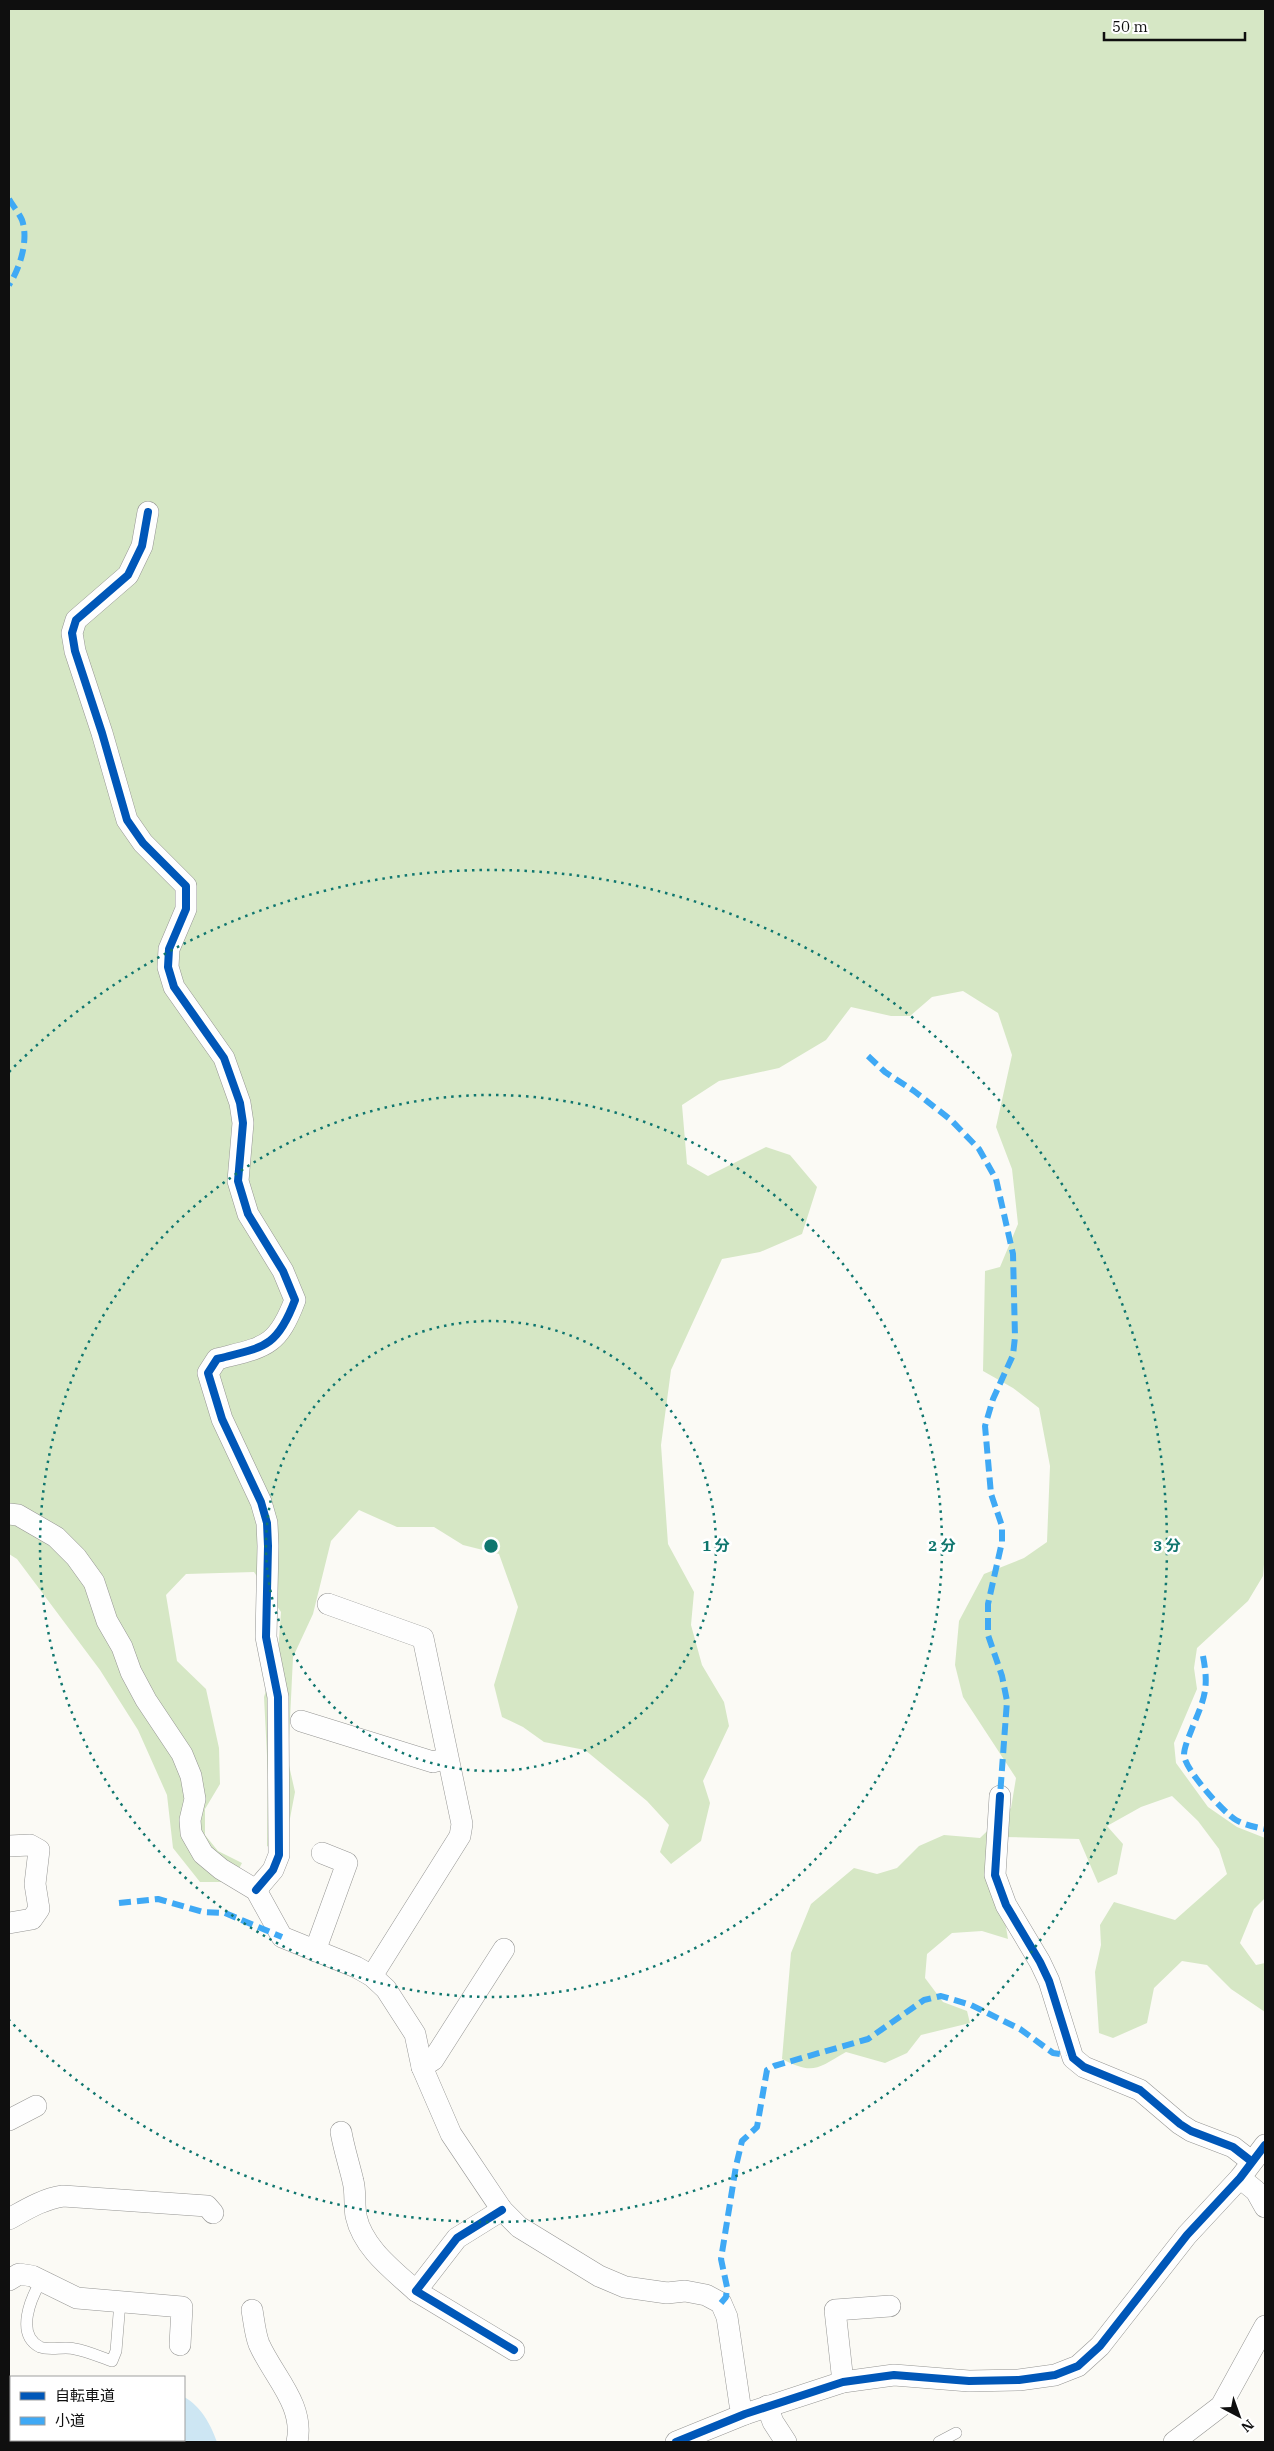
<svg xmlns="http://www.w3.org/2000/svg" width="1274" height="2451" viewBox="0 0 1274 2451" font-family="'IBM Plex Serif','Noto Sans JP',serif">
<rect width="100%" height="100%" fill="#fbfaf5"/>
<path fill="#d6e7c5" d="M9,9H1265V1553L1263,1576L1248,1601L1197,1648L1194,1668L1197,1689L1174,1743L1176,1763L1208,1807L1237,1827L1265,1838V1898L1254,1909L1240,1943L1256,1965L1265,1963V2012L1231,1989L1207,1965L1182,1961L1154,1988L1147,2023L1113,2038L1099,2033L1095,1972L1101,1945L1100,1925L1114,1902L1175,1920L1227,1874L1219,1849L1198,1821L1172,1796L1141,1807L1107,1826L1123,1844L1117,1874L1098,1883L1079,1839L1004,1837L1005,1921L1008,1939L982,1931L952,1933L927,1954L925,1978L943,2002L967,2011L970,2023L921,2035L907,2053L885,2063L846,2052C817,2069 813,2075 782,2059L791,1953L811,1904L854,1868L877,1874L897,1868L919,1846L944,1835L980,1838L1011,1808L1016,1778L963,1697L955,1665L959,1621L984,1574L1024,1558L1047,1542L1050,1466L1039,1408L1013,1388L983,1371L985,1271L1000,1267L1018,1224L1012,1169L996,1127L1012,1055L998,1013L963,991L932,997L910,1016H891L851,1007L826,1040L779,1068L719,1081L682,1105L687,1164L708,1176L766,1147L790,1155L817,1187L802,1234L760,1252L722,1259L671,1370L661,1445L668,1544L694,1592L691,1625L702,1665L724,1702L729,1726L703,1781L710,1803L701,1841L671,1864L660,1852L669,1825L647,1801L585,1750L544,1742L523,1727L502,1717L494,1685L518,1607L499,1554L463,1545L434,1527H397L359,1510L331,1541L313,1614L293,1657L288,1761L295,1792L283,1855L267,1846L268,1775L264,1697L278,1652L281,1612L254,1572L186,1574L166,1595L177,1661L206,1689L219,1748L220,1784L205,1809V1835L218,1851L242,1863L232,1882H200L173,1848L167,1795L138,1730L100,1670L17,1559L9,1554Z"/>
<path fill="#cde6f3" d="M184,2397C201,2406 211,2425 217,2442H21L25,2440H184Z"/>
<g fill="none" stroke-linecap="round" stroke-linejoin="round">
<defs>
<g id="lane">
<path d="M41,2281C31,2298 15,2334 40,2347C50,2351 65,2346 75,2349C87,2351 100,2357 112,2361L116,2351L120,2302"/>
<polyline points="939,2442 956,2433"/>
</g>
<g id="street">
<path d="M148,512L142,546L128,575L76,620L72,633L75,651L102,733L127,820L143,843L186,886V909L169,949L168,967L174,987L224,1058L240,1103L243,1123L238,1181L248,1214L283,1271L295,1300C277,1348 264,1347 217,1359L208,1373L222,1419L261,1502L267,1523L268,1546L266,1637L278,1697L279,1855L273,1870L256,1890"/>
<polyline points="9,1514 18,1515 56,1537 76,1557 94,1582 107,1621 122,1647 131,1672 146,1700 182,1754 191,1776 195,1799 190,1820 191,1833 203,1854 221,1869 256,1890 282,1937 356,1967 372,1976 386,1989 415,2034 422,2067 451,2134 502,2210 519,2227 599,2276 625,2287 667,2293 685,2291 706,2295 721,2303 727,2317 740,2405 745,2414"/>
<polyline points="328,1604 423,1638 462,1824 460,1836 372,1976"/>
<polyline points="301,1721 433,1762 447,1758"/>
<polyline points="1000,1796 995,1875 1006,1905 1040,1962 1049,1981 1073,2058 1084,2067 1140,2090 1180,2124 1191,2131 1233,2147 1251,2161"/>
<polyline points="9,1846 30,1845 39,1850 35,1884 39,1909 32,1919 9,1923"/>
<polyline points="315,1951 347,1863 322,1853"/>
<polyline points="422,2067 433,2060 504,1949"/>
<polyline points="9,2120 36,2106"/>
<path d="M341,2132C344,2149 349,2164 353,2181C356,2192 354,2205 356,2216C363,2248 393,2270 416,2291"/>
<polyline points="1240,2178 1256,2191 1265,2207"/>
<polyline points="502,2210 457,2238 416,2291 514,2350"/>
<path d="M9,2219C27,2209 43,2199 63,2196L207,2206L213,2213"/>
<polyline points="9,2280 19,2274 32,2276 77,2298 182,2307 180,2345"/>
<path d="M252,2310C254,2321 255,2334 259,2344C273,2376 305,2405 297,2442"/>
<polyline points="843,2382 835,2310 890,2306"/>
<polyline points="767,2406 773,2422 786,2442"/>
<polyline points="676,2442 745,2414 843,2382 894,2375 969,2381 1019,2380 1055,2375 1078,2366 1100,2346 1187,2235 1240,2178 1265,2145"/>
<polyline points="1174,2442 1221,2406 1265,2326"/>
</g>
</defs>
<use href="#lane" stroke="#959593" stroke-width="12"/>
<use href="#street" stroke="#959593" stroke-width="22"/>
<use href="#lane" stroke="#fefefe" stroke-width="11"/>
<use href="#street" stroke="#fefefe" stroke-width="21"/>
<g stroke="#3fa9f5" stroke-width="6" stroke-dasharray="12 6" stroke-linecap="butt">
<path d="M9,199C13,206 19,213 22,220C29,240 20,268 9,285"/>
<polyline points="868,1056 885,1072 914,1091 951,1120 979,1149 996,1179 1013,1254 1015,1337 1013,1355 993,1399 985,1426 991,1494 1002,1526 1002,1542 988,1604 988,1635 1002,1676 1007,1701 1000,1796"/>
<path d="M1203,1656C1209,1688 1205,1697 1193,1726C1190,1734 1184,1747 1184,1755C1185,1770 1224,1813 1236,1820C1245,1825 1255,1827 1265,1829"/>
<polyline points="119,1903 158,1899 203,1912 225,1913 282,1937"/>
<polyline points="721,2303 726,2297 727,2287 721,2259 736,2166 742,2141 757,2127 767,2070 774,2066 868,2039 924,2000 941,1996 971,2005 1020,2029 1053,2053 1060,2054 1071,2052"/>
</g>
<defs>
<g id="cycleway">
<path d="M148,512L142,546L128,575L76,620L72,633L75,651L102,733L127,820L143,843L186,886V909L169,949L168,967L174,987L224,1058L240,1103L243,1123L238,1181L248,1214L283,1271L295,1300C277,1348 264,1347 217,1359L208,1373L222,1419L261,1502L267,1523L268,1546L266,1637L278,1697L279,1855L273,1870L256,1890"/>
<polyline points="1000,1796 995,1875 1006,1905 1040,1962 1049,1981 1073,2058 1084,2067 1140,2090 1180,2124 1191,2131 1233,2147 1251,2161"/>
<polyline points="502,2210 457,2238 416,2291 514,2350"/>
<polyline points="676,2442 745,2414 843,2382 894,2375 969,2381 1019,2380 1055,2375 1078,2366 1100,2346 1187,2235 1240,2178 1265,2145"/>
</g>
</defs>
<use href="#cycleway" stroke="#fff" stroke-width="11"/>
<use href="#cycleway" stroke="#0057b8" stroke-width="8"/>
</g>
<g fill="none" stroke="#0f766e" stroke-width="2.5" stroke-dasharray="2.5 5">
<circle cx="491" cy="1546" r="225"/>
<circle cx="491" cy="1546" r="451"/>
<path d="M9 1072A676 676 0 1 1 9 2020"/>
</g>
<circle cx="491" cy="1546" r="8" fill="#0f766e" stroke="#fff" stroke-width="2.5"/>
<g font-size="15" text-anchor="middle" font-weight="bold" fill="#0f766e" stroke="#fff" stroke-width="5" stroke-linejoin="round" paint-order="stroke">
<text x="716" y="1551">1 分</text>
<text x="942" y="1551">2 分</text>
<text x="1167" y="1551">3 分</text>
</g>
<rect width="1274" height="2451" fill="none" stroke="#0f0f0f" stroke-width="20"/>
<rect x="10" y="2376" width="175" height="65" fill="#ffffff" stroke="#9f9f9f"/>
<rect x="20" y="2392" width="25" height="8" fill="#0057b8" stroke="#9f9f9f"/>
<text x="55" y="2401" font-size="15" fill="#0f0f0f">自転車道</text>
<rect x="20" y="2417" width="25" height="8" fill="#3fa9f5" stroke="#9f9f9f"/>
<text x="55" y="2426" font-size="15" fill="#0f0f0f">小道</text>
<g transform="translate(1239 2416) rotate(139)" stroke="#ffffff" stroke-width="4" paint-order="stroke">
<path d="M0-4L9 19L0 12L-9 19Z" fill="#0f0f0f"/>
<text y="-8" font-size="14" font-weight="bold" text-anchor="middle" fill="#0f0f0f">N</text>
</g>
<path d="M1104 32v8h141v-8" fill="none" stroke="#0f0f0f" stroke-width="2.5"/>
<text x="1112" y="32" font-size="15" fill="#0f0f0f" stroke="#ffffff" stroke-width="4" paint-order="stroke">50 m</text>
</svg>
